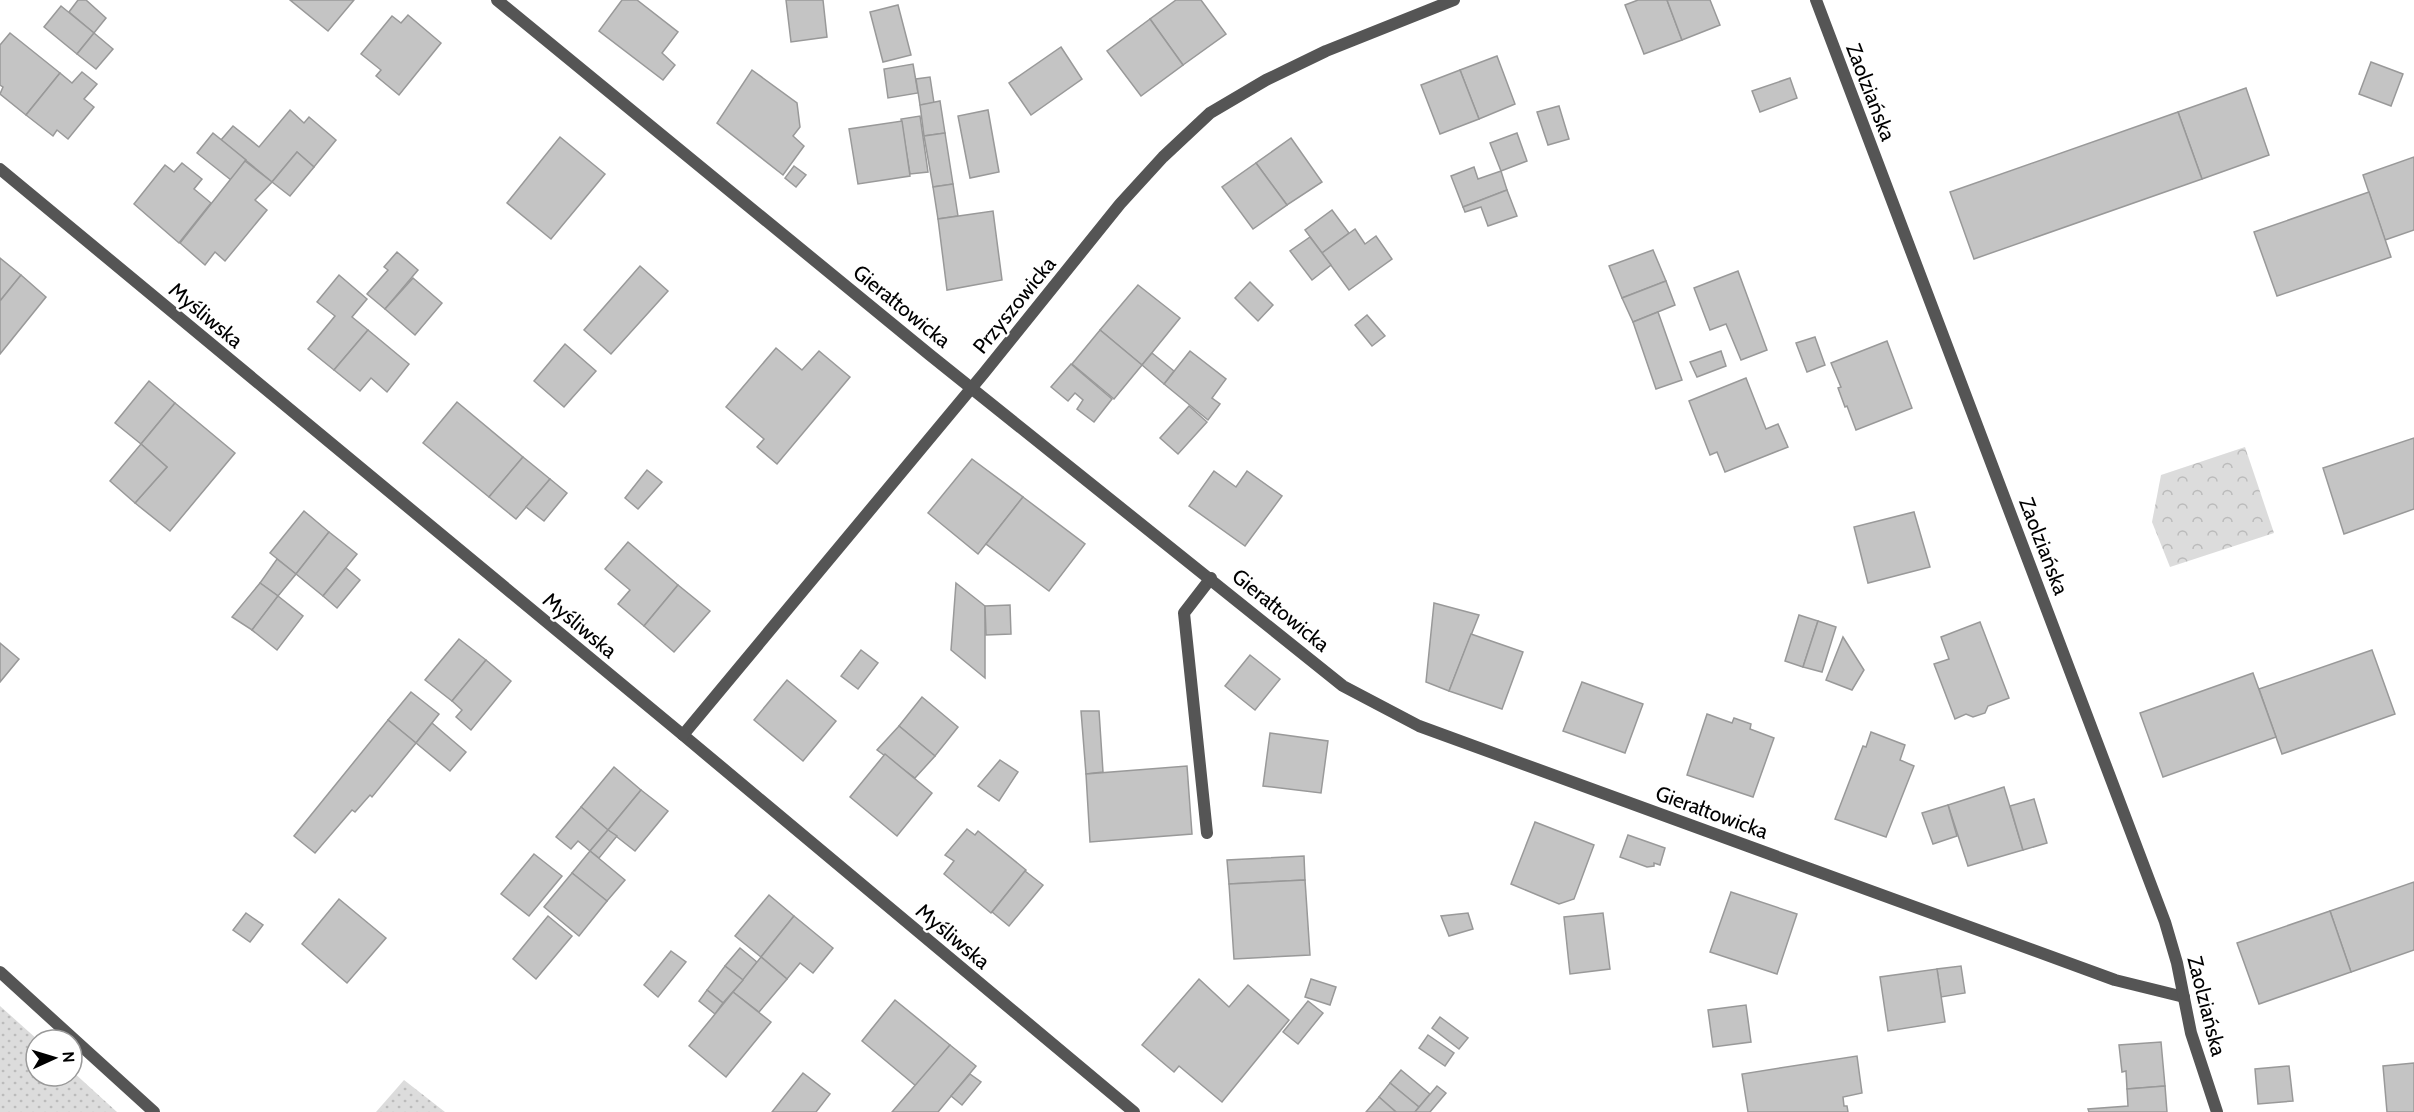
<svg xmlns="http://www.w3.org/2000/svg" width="2414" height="1112" viewBox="0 0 2414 1112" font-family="Cabin,sans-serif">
<defs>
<pattern id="grass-dots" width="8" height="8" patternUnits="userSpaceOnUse" patternTransform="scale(1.5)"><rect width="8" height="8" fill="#dcdcdc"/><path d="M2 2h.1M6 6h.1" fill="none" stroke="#bbb" stroke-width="1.8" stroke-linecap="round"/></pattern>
<pattern id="park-crowns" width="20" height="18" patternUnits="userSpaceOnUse" patternTransform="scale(1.5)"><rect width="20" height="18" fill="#dcdcdc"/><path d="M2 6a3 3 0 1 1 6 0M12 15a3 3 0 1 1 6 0" fill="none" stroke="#bbb"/></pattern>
</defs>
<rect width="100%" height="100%" fill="#fff"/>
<g fill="url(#grass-dots)">
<polygon points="0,1006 38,1040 36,1040 36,1076 72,1076 72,1071 117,1112 0,1112"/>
<polygon points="404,1080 445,1112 376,1112"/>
</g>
<polygon fill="url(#park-crowns)" points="2245,447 2274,533 2170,567 2152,522 2161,475"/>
<g fill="#c4c4c4" stroke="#999" stroke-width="1.5">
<polygon points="78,0 86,0 106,18 94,33 69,12"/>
<polygon points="290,0 354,0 328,31"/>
<polygon points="622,0 637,0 678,32 662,53 675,65 663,80 599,31"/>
<polygon points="786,0 823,0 827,37 791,42"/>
<polygon points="1176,0 1201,0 1226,34 1183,65 1150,19"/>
<polygon points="1638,0 1667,0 1682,40 1644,54 1625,5"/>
<polygon points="1667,0 1710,0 1720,25 1682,40"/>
<polygon points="898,5 911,55 883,62 870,12"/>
<polygon points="61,6 94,33 77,54 44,27"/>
<polygon points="408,15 441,43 399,95 376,76 381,70 361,54 392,16 401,23"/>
<polygon points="1150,19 1183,65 1141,96 1107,51"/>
<polygon points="10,33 60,73 26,115 0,94 3,87 0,85 0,45"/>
<polygon points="94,33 113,49 96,69 77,54"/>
<polygon points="1061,47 1082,79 1031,115 1009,83"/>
<polygon points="1497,56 1515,104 1479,119 1460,70"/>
<polygon points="2371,62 2403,74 2391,106 2359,94"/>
<polygon points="913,64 918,93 888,98 884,69"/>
<polygon points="752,70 797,103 800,127 793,136 804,146 783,175 717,123"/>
<polygon points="1460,70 1479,119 1440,134 1421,85"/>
<polygon points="82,72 97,84 84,99 94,107 68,139 57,130 53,136 26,115 60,73 72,83"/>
<polygon points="930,77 934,103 920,105 916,79"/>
<polygon points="1790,78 1797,98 1760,112 1752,91"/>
<polygon points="2246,88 2269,155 2202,179 2178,112"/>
<polygon points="940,101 945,133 924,136 920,105"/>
<polygon points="1559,106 1569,139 1548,145 1537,112"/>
<polygon points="290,110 304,123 309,117 336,140 314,167 297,152 272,182 221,140 233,126 259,147"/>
<polygon points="988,110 999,172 970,178 958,116"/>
<polygon points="2178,112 2202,179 1974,259 1950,192"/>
<polygon points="920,116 928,172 910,174 901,119"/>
<polygon points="902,121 910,176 858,184 849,129"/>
<polygon points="213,133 246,160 231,180 197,153"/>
<polygon points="945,133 953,184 933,187 924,136"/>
<polygon points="1517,133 1527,161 1501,171 1490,143"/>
<polygon points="560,137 605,174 551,239 507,203"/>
<polygon points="1291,138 1322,182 1287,205 1256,163"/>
<polygon points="297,152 314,167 290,196 272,182"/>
<polygon points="2414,157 2414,230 2385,240 2363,175"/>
<polygon points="245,161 272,182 255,200 267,210 225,261 215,252 205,265 180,243"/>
<polygon points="182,163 202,179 194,189 211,203 179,243 134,204 165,165 174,172"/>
<polygon points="1256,163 1287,205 1253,229 1222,187"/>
<polygon points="794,166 806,175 796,187 785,178"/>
<polygon points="1474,167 1478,179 1501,171 1507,190 1463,207 1451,176"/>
<polygon points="953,184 958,216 938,219 933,187"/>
<polygon points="1507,190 1517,216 1488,226 1481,207 1465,212 1463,207"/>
<polygon points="2369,192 2391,257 2277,296 2254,232"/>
<polygon points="1332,210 1349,233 1322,253 1305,230"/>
<polygon points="993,211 1002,280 947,290 938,219"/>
<polygon points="1355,229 1365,244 1376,236 1392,259 1349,290 1322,253"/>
<polygon points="1310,237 1331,265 1312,280 1290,251"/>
<polygon points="1653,250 1666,281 1622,298 1609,266"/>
<polygon points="397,252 418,270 385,309 367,294 388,270 384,267"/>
<polygon points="0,258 21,275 0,301"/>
<polygon points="640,266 668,291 611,354 584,330"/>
<polygon points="1738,271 1767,350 1741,360 1726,324 1710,330 1694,288"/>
<polygon points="21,275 46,297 0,354 0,301"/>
<polygon points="339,275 367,299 352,317 368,330 334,370 308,349 335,316 317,302"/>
<polygon points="413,278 442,303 415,335 385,309"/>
<polygon points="1666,281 1675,305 1633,322 1622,298"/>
<polygon points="1250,282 1273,305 1258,321 1235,298"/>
<polygon points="1138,285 1180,318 1142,365 1100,330"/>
<polygon points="1658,312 1682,380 1656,389 1633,322"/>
<polygon points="1367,315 1385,336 1372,346 1355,325"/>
<polygon points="368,330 409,364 387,392 371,378 360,391 334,370"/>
<polygon points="1100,330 1142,365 1114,399 1072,364"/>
<polygon points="1815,337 1825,365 1807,372 1796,343"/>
<polygon points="1887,341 1912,408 1856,430 1847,406 1845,407 1838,388 1841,387 1831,363"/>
<polygon points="565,344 596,371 564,407 534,381"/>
<polygon points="776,348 802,370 819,351 850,377 777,464 757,447 764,439 726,407"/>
<polygon points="1190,351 1226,379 1212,398 1220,404 1208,420 1164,384"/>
<polygon points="1721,351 1726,366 1697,377 1690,362"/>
<polygon points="1152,353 1174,371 1164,384 1142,365"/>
<polygon points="1071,364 1112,399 1094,422 1077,409 1083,400 1075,393 1068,401 1051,387"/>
<polygon points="1746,378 1766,429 1778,424 1788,447 1725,472 1717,452 1710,455 1689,401"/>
<polygon points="149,381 175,403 141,444 115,423"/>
<polygon points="457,402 523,457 489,497 423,443"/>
<polygon points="175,403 235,453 170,531 135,503 167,467 141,444"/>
<polygon points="1189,406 1207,422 1178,454 1160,438"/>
<polygon points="2414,438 2414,509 2344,534 2323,468"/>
<polygon points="141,444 167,467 135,503 110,481"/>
<polygon points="523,457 550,479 516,519 489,497"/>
<polygon points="972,459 1023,497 978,554 928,513"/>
<polygon points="647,470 662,482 638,509 625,498"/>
<polygon points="1214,471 1236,487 1247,471 1282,496 1245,546 1189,506"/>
<polygon points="550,479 567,493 544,521 526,507"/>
<polygon points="1023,497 1085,544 1049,591 986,544"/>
<polygon points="304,511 329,532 296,574 270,553"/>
<polygon points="1914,512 1930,567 1868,583 1854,527"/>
<polygon points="329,532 357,554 323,596 296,574"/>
<polygon points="628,542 678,585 644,626 618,604 630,590 605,569"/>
<polygon points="277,559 296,574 278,596 260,583"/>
<polygon points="346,568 360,580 337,608 323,596"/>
<polygon points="260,583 278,596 252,630 232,617"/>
<polygon points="956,583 985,606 985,678 951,650"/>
<polygon points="678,585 710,611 674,652 644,626"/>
<polygon points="278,596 303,616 277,650 252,630"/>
<polygon points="1434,603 1479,615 1449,691 1426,682"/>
<polygon points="1010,605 1011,634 986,635 985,606"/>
<polygon points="1799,615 1818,621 1803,667 1785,661"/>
<polygon points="1818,621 1836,627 1822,672 1803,667"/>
<polygon points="1980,622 2009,698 1988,706 1985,713 1973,717 1966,714 1955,719 1934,664 1949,659 1941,637"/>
<polygon points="1471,634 1523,652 1502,709 1449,691"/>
<polygon points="1843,637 1864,670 1852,690 1826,680"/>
<polygon points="459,639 486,660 452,701 425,680"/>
<polygon points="0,643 19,659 0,682"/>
<polygon points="861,650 878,663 858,689 841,676"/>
<polygon points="2372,650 2395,714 2282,754 2259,689"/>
<polygon points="1250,655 1280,679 1255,710 1225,686"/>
<polygon points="486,660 511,681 471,730 456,717 462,710 452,701"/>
<polygon points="2253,673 2276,737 2163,777 2140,713"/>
<polygon points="787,680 836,721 803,761 754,720"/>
<polygon points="1582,682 1643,704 1625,753 1563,731"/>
<polygon points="411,692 439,714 416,743 388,720"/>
<polygon points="922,697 958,727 935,756 899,726"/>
<polygon points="1081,711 1099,711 1103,772 1086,774"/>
<polygon points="1707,714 1732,723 1734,718 1751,724 1750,729 1774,738 1753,797 1687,775"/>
<polygon points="388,720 416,743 372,797 370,795 355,812 352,810 315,853 294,836"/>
<polygon points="432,723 466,752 450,771 416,743"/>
<polygon points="899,726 935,756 915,778 877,750"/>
<polygon points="1871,732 1905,745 1900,760 1914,766 1886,837 1835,819 1863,746 1866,747"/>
<polygon points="1270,733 1328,741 1321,793 1263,786"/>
<polygon points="885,754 932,793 897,836 850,797"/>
<polygon points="1000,760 1018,772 999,801 978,786"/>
<polygon points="1187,766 1192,834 1090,842 1086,774"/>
<polygon points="614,767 641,790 608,830 581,807"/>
<polygon points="2004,787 2023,850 1968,866 1948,805"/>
<polygon points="641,790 668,811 635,851 608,830"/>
<polygon points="2034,799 2047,843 2023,850 2010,806"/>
<polygon points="1948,805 1957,836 1933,844 1922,813"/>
<polygon points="581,807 608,830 590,851 578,841 571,849 556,837"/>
<polygon points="1535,822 1594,845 1574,899 1559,904 1511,884"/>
<polygon points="967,829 975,835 978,831 1026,870 991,913 944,874 954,861 945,855"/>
<polygon points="608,830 617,836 599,858 590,851"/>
<polygon points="1628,835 1665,848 1660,865 1654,863 1654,866 1647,867 1620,857"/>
<polygon points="590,851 625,880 607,901 572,873"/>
<polygon points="534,854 562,876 529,916 501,894"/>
<polygon points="1304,856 1305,880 1229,884 1227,860"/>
<polygon points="1025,871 1043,885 1009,926 992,912"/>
<polygon points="572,873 607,901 579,936 544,907"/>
<polygon points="1305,880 1310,955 1234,959 1229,884"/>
<polygon points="2414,882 2414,950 2351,972 2330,911"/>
<polygon points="1731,892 1797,914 1777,974 1710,952"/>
<polygon points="769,895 794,916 761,957 735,936"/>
<polygon points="339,899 386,938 347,983 302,944"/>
<polygon points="2330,911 2351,972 2259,1004 2237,943"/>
<polygon points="246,913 263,925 250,942 233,930"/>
<polygon points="1468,913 1473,929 1449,936 1441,916"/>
<polygon points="1603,913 1610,969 1570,974 1564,917"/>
<polygon points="548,916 572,936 536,979 513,959"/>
<polygon points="794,916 833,948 813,973 800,963 787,979 761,957"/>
<polygon points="740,948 757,962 743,980 725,966"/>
<polygon points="671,951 686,962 658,997 644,985"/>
<polygon points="761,957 787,979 759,1012 733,992"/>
<polygon points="725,966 743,980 723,1003 707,990"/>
<polygon points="1961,966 1965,993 1941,997 1937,969"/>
<polygon points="1937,969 1945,1022 1888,1031 1880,977"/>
<polygon points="1199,979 1229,1007 1248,985 1289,1020 1222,1102 1179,1066 1174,1072 1142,1045"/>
<polygon points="1311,979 1336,987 1330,1005 1305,997"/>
<polygon points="707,990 723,1003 715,1014 699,1001"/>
<polygon points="733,992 771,1022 726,1077 689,1046"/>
<polygon points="895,1000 950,1045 916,1086 862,1041"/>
<polygon points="1308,1001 1323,1013 1298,1044 1283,1032"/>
<polygon points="1746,1005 1751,1042 1713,1047 1708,1010"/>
<polygon points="1440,1017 1468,1038 1459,1049 1432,1028"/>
<polygon points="1428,1035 1454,1053 1445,1066 1419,1048"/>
<polygon points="2161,1042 2165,1086 2127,1089 2126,1071 2122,1072 2119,1045"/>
<polygon points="950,1045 976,1066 938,1112 892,1112"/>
<polygon points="1857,1056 1862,1093 1843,1097 1844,1106 1847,1106 1848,1112 1748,1112 1742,1074"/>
<polygon points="2414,1063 2414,1112 2387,1112 2383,1066"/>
<polygon points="2289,1066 2293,1101 2258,1104 2255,1069"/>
<polygon points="1401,1070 1430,1094 1419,1107 1390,1083"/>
<polygon points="803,1073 830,1094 816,1112 772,1112"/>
<polygon points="970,1074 981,1082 962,1105 951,1096"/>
<polygon points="1390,1083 1419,1107 1415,1112 1396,1112 1379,1097"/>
<polygon points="1437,1086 1446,1093 1430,1112 1415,1112"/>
<polygon points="2165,1086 2167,1112 2089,1112 2088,1109 2128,1106 2127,1089"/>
<polygon points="1379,1097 1396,1112 1366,1112"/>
</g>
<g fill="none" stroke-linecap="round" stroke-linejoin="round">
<g stroke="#555" stroke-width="12">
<polyline points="1207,833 1184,613 1211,578"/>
<polyline points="0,972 154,1112"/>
</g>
<g stroke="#555" stroke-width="12">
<polyline points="497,0 930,355 1343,686 1419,726 2115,980 2184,997"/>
<polyline points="1816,0 2165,922 2177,963 2191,1033 2217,1112"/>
<polyline points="0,169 683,735 1134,1112"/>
<polyline points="683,735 984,373 1120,204 1163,157 1210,113 1266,80 1326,51 1454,0"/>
</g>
</g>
<g text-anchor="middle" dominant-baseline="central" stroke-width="4.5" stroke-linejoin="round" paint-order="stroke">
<g font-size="21" fill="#000" stroke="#fff">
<text transform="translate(1871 92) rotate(69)">Zaolziańska</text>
<text transform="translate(1014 305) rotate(-51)">Przyszowicka</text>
<text transform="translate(902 306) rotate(39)">Gierałtowicka</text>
<text transform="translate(206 315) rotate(40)">Myśliwska</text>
<text transform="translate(2044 546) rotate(69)">Zaolziańska</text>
<text transform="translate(1281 610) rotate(39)">Gierałtowicka</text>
<text transform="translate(580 625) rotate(40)">Myśliwska</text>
<text transform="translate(1712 812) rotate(20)">Gierałtowicka</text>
<text transform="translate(953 936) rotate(40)">Myśliwska</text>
<text transform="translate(2207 1006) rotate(76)">Zaolziańska</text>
</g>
</g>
<g transform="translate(54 1058) rotate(86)"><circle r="28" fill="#ffffff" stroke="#999999" stroke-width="1.5"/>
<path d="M0-4.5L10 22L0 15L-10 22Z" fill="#000000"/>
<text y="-9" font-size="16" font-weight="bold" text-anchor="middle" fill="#000000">N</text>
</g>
</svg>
